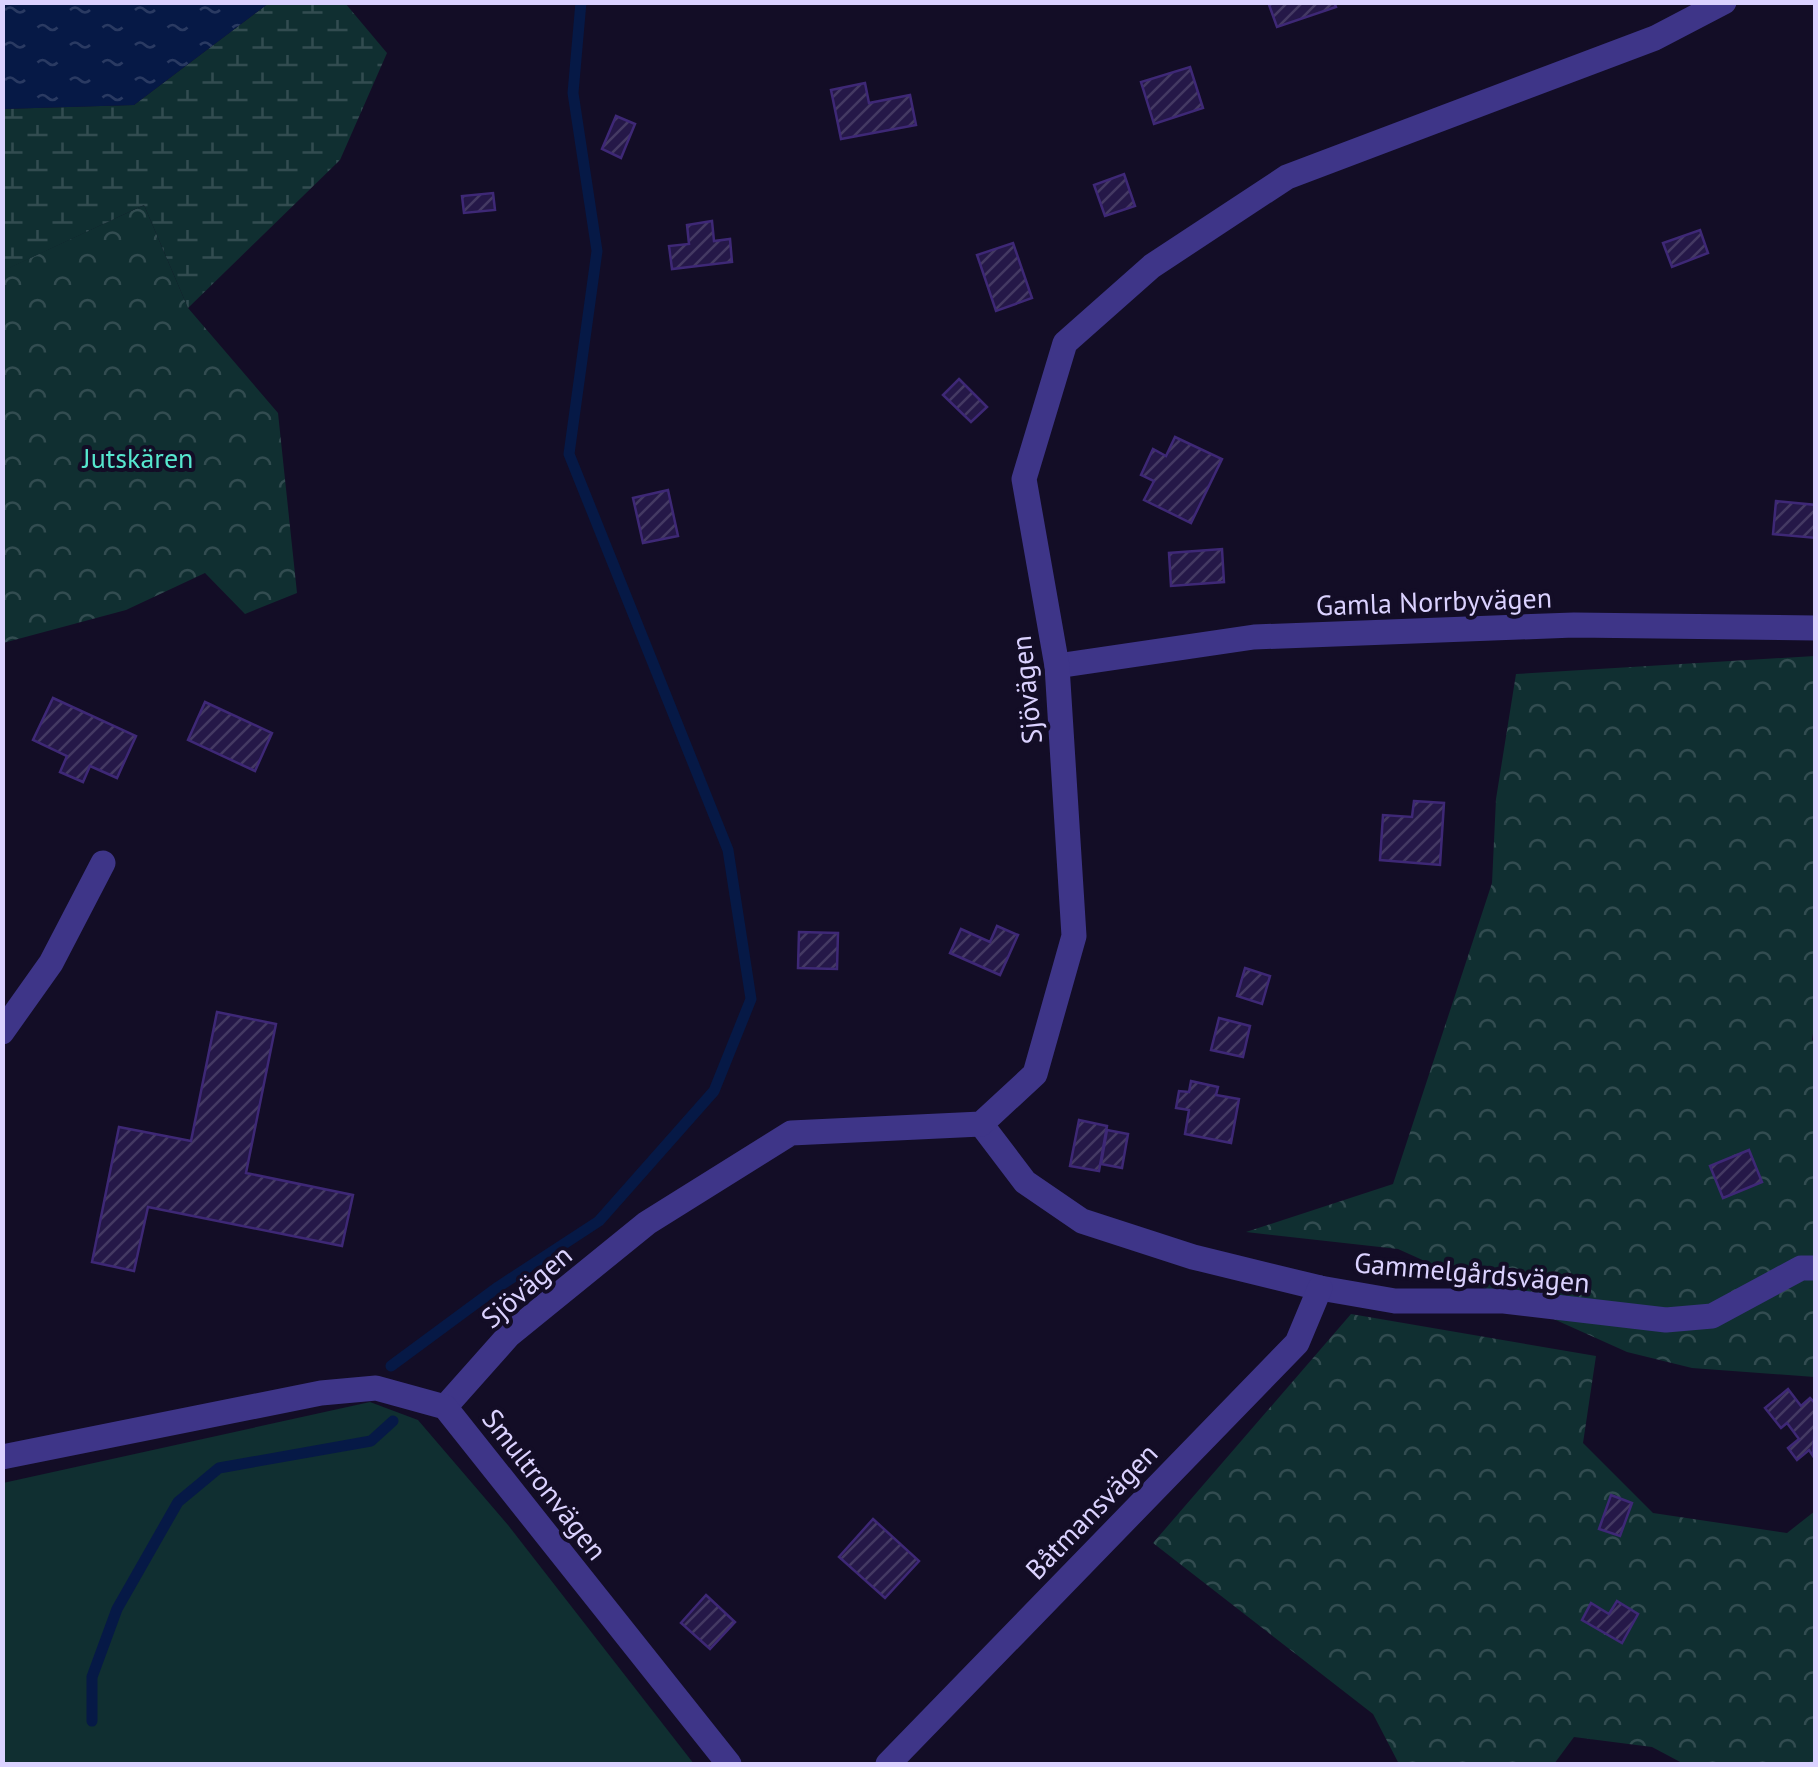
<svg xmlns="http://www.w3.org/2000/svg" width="1818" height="1767" viewBox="0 0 1818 1767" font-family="'PT Sans',sans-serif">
<defs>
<pattern id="forest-crowns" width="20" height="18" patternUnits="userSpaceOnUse" patternTransform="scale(2.5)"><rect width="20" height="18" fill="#102f31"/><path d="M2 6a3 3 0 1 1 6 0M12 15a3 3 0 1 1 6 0" fill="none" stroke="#324c50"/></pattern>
<pattern id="wetland-marsh" width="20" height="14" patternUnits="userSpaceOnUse" patternTransform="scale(2.5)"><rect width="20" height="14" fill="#102f31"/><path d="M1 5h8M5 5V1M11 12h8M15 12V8" fill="none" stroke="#324c50"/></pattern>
<pattern id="water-ripples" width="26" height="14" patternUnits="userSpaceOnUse" patternTransform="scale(2.5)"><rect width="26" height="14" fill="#061946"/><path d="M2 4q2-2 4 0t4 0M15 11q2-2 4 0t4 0" fill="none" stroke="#2a3a62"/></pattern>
<pattern id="building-hatch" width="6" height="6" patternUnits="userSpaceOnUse" patternTransform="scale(2.5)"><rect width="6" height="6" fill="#251848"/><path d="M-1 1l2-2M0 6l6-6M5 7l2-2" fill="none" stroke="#443963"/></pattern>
</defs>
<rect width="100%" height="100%" fill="#130d26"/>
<polygon fill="#102f31" points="370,1402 418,1420 508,1525 694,1764 3,1764 3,1483"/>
<g fill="url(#forest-crowns)">
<polygon points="144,205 188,308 278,413 297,593 245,614 205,573 126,610 3,643 2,271"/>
<polygon points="1815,656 1816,1014 1812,1040 1816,1042 1815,1377 1692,1368 1627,1352 1398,1249 1246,1232 1393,1184 1492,883 1496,799 1516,674"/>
<polygon points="1351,1314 1596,1356 1583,1443 1653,1513 1787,1533 1815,1511 1815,1764 1684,1764 1652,1747 1574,1737 1554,1764 1399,1764 1373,1714 1153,1543"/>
</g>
<polygon fill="url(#wetland-marsh)" points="269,3 345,3 387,53 340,160 188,308 144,205 3,271 2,109 134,105"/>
<polygon fill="url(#water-ripples)" points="2,3 3,2 269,3 134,105 3,109"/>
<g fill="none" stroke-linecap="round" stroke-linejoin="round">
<g stroke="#061946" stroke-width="11">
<polyline points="391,1366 498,1287 599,1221 714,1091 751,999 728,850 569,454 597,251 573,93 581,2"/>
<polyline points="92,1721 92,1677 117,1609 178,1502 219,1468 371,1441 393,1421"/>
</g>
</g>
<g fill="url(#building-hatch)" stroke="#3e2876" stroke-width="2.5">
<polygon points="1268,2 1334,2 1336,7 1277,27"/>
<polygon points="1190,67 1203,108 1154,124 1141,82"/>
<polygon points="865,83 869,103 910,95 916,125 841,139 831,90"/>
<polygon points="616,116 635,124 621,158 602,149"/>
<polygon points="1124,174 1135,206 1105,216 1094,185"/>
<polygon points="493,193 495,210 464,213 462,196"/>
<polygon points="712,221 714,241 730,239 732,262 672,269 669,246 689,244 687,225"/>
<polygon points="1700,230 1708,253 1672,267 1663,243"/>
<polygon points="1013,243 1032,298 996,311 977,255"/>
<polygon points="959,379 987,407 971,422 943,395"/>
<polygon points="1175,437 1222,459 1191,523 1144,500 1154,481 1141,475 1153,449 1166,456"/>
<polygon points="668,490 678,536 643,543 633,498"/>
<polygon points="1776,501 1816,505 1816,538 1773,534"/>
<polygon points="1222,549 1224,582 1171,586 1169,553"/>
<polygon points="53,698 136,736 117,778 90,766 83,782 60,772 67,756 33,740"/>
<polygon points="205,702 272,733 255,771 188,740"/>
<polygon points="1414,801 1444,803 1440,865 1380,860 1383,815 1412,817"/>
<polygon points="997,926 1018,935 1000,975 950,953 961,929 990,942"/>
<polygon points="799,932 838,933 837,969 798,968"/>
<polygon points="1245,968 1270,976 1262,1004 1237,996"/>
<polygon points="217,1012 276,1024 246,1173 353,1195 342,1246 148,1207 134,1271 92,1262 119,1127 191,1141"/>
<polygon points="1219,1018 1250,1026 1243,1057 1211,1050"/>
<polygon points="1191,1081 1218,1087 1216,1095 1239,1099 1231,1143 1185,1134 1189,1110 1176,1108 1179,1091 1189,1092"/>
<polygon points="1079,1120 1107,1126 1099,1171 1070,1166"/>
<polygon points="1107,1130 1128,1134 1122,1168 1101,1164"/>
<polygon points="1749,1150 1762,1182 1723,1198 1710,1166"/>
<polygon points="1788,1389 1801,1406 1810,1398 1816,1404 1813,1456 1809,1450 1797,1460 1788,1448 1799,1439 1787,1423 1781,1428 1765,1408"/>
<polygon points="1611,1495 1632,1503 1620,1536 1599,1529"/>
<polygon points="873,1519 919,1561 885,1598 839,1557"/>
<polygon points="706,1595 735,1622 710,1649 681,1623"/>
<polygon points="1617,1601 1638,1614 1622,1643 1582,1620 1591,1603 1609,1614"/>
</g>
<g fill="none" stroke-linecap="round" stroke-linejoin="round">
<g stroke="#3e3588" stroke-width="25">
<polyline points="1057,666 1254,637 1574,625 1816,628"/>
<polyline points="2,1032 51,963 103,863"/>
<polyline points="981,1124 1025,1182 1082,1221 1193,1257 1320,1288 1395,1301 1504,1301 1666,1320 1712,1316 1801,1268 1816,1268"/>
<polyline points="445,1407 509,1335 647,1223 791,1133 981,1124 1035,1074 1074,936 1057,666 1024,479 1065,343 1152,266 1287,177 1655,38 1724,2"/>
<polyline points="2,1457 321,1393 376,1388 445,1407 729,1764"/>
<polyline points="888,1764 1297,1343 1320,1288"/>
</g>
</g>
<g text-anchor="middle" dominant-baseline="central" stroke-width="8" stroke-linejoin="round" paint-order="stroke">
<g font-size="28" fill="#56e7ce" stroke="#130d26">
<text x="138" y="457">Jutskären</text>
</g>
<g font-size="28" fill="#dbd2ff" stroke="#130d26">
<text transform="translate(1434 601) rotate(-2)">Gamla Norrbyvägen</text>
<text transform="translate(1026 690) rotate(-96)">Sjövägen</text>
<text transform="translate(1472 1272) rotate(5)">Gammelgårdsvägen</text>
<text transform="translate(526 1286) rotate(-41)">Sjövägen</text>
<text transform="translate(545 1484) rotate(52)">Smultronvägen</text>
<text transform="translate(1091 1511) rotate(-46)">Båtmansvägen</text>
</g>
</g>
<rect width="1818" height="1767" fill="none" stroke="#dbd2ff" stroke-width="10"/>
</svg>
